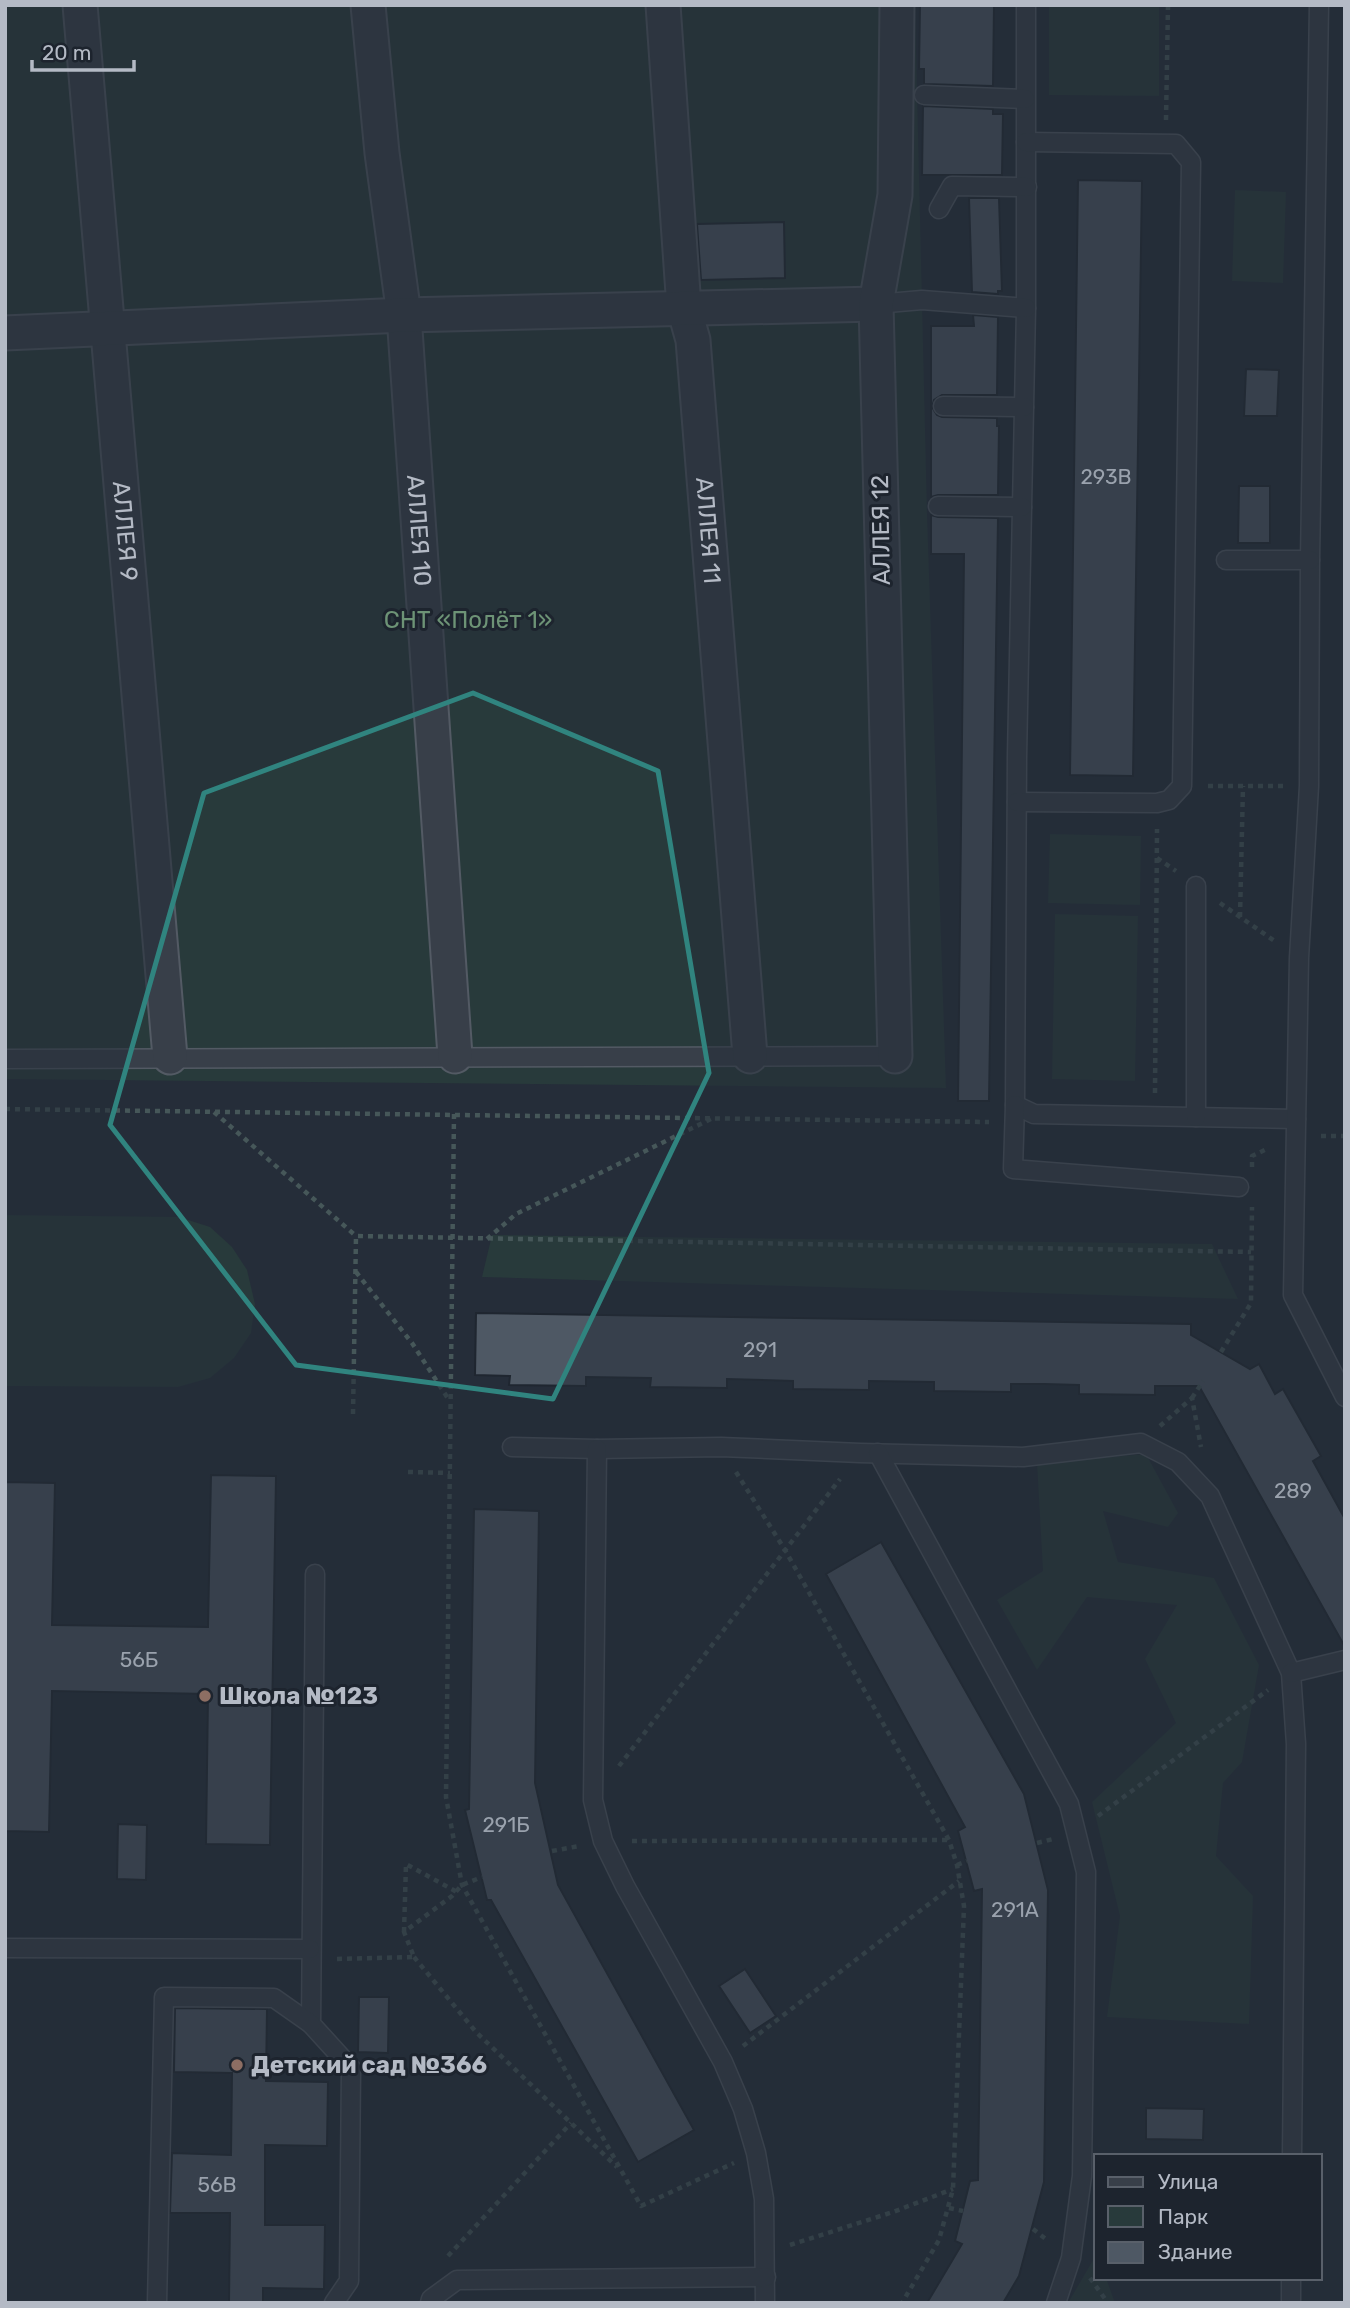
<svg xmlns="http://www.w3.org/2000/svg" width="1350" height="2308" viewBox="0 0 1350 2308" font-family="Rubik,sans-serif">
<rect width="100%" height="100%" fill="#252d39"/>
<g fill="#283a3b">
<polygon points="5,5 915,5 927,513 946,1088 5,1079"/>
<polygon points="1049,5 1159,5 1159,96 1049,95"/>
<polygon points="1235,190 1286,192 1283,283 1232,281"/>
<polygon points="1050,834 1141,836 1140,905 1048,903"/>
<polygon points="1055,914 1138,916 1135,1081 1052,1079"/>
<polygon points="5,1215 179,1217 210,1227 232,1247 247,1270 255,1304 251,1333 234,1358 210,1378 178,1387 5,1386"/>
<polygon points="492,1235 1212,1244 1238,1299 482,1277"/>
<polygon points="1146,1454 1178,1513 1168,1527 1103,1511 1118,1562 1214,1578 1259,1665 1242,1762 1223,1783 1216,1856 1253,1896 1249,2024 1107,2017 1120,1916 1092,1802 1176,1723 1145,1659 1177,1605 1087,1597 1037,1670 997,1600 1043,1571 1037,1463"/>
<polygon points="1096,2255 1096,2278 1106,2278 1115,2303 1068,2303"/>
</g>
<g fill="#4e5864" stroke="#1f2630" stroke-width="2">
<polygon points="920,5 994,5 993,86 924,84 924,69 919,69"/>
<polygon points="923,106 993,109 993,114 1003,114 1002,175 922,175"/>
<polygon points="1078,180 1142,181 1133,776 1070,775"/>
<polygon points="969,198 999,198 1002,291 998,291 998,294 972,292"/>
<polygon points="784,222 785,278 701,280 697,224"/>
<polygon points="973,315 998,317 997,395 942,395 934,400 932,407 937,415 942,417 997,418 997,426 999,426 998,495 938,495 931,497 931,326 974,326"/>
<polygon points="1246,369 1279,370 1277,416 1244,416"/>
<polygon points="1239,486 1270,486 1270,543 1238,543"/>
<polygon points="931,515 938,517 998,518 989,1101 958,1101 964,554 931,554"/>
<polygon points="476,1313 1191,1324 1191,1335 1250,1369 1259,1364 1275,1394 1283,1389 1321,1456 1313,1461 1345,1519 1345,1647 1199,1386 1155,1386 1155,1395 1079,1394 1079,1385 1044,1384 1011,1384 1011,1392 934,1391 934,1382 869,1381 869,1390 793,1389 793,1381 727,1379 727,1388 650,1387 651,1378 586,1377 586,1386 509,1385 510,1376 475,1375"/>
<polygon points="211,1475 276,1476 270,1845 206,1844 208,1694 52,1691 49,1832 5,1831 5,1482 55,1483 52,1625 208,1627"/>
<polygon points="474,1509 539,1511 535,1783 558,1885 694,2130 638,2162 491,1900 487,1900 465,1810 469,1809"/>
<polygon points="881,1542 1024,1794 1048,1890 1044,2182 1019,2276 1003,2303 927,2303 962,2244 955,2241 970,2181 978,2180 982,1889 974,1891 958,1831 965,1827 826,1574"/>
<polygon points="118,1824 147,1825 146,1880 117,1879"/>
<polygon points="745,1969 776,2016 750,2033 719,1986"/>
<polygon points="359,1997 389,1997 388,2053 358,2052"/>
<polygon points="175,2008 267,2009 266,2081 328,2082 327,2146 265,2145 265,2225 325,2225 324,2289 263,2288 263,2303 229,2303 230,2213 170,2213 172,2153 231,2155 232,2073 174,2072"/>
<polygon points="1146,2108 1204,2109 1203,2140 1146,2139"/>
</g>
<g fill="none" stroke-linecap="round" stroke-linejoin="round">
<defs>
<g id="lane">
<polyline points="1026,5 1026,308 1017,757 1015,1105 1034,1114 1296,1119"/>
<polyline points="1319,5 1310,560 1309,786 1299,958 1293,1295 1345,1397"/>
<polyline points="924,95 1025,99"/>
<polyline points="939,209 952,186 1027,187"/>
<polyline points="876,304 922,300 1026,308"/>
<polyline points="943,406 1024,407"/>
<polyline points="938,506 1022,507"/>
<polyline points="1226,560 1310,560"/>
<polyline points="1017,802 1157,803 1169,800 1182,786 1191,162 1176,144 1026,142"/>
<polyline points="5,1059 895,1056"/>
<polyline points="1015,1105 1013,1169 1239,1187"/>
<polyline points="1196,1117 1196,886"/>
<polyline points="512,1447 597,1449 721,1447 860,1453 1023,1457 1141,1443 1178,1462 1210,1496 1291,1673 1296,1744 1292,2156"/>
<polyline points="597,1449 593,1800 603,1841 625,1886 723,2062 743,2109 756,2153 764,2199 765,2303"/>
<polyline points="878,1453 1069,1804 1086,1872 1082,2176 1071,2258 1056,2303"/>
<polyline points="315,1574 311,2024 351,2068 349,2281 334,2303"/>
<polyline points="1291,1673 1345,1660"/>
<polyline points="5,1948 310,1949"/>
<polyline points="157,2303 164,1997 274,1998 311,2024"/>
<polyline points="430,2303 431,2299 457,2280 766,2277"/>
<polyline points="1291,2303 1291,2278"/>
</g>
<g id="street">
<path id="s1" d="M80,5L170,1057"/>
<path id="s2" d="M368,5L382,153L404,315L455,1056"/>
<path id="s3" d="M663,5L684,308L693,340L750,1056"/>
<polyline points="5,333 404,315 876,304"/>
<polyline points="895,1056 876,304 895,195 897,5"/>
</g>
</defs>
<use href="#lane" stroke="#535a64" stroke-width="21"/>
<use href="#street" stroke="#535a64" stroke-width="37"/>
<g stroke="#465759" stroke-width="4.5" stroke-dasharray="5 5" stroke-linecap="butt">
<polyline points="1166,120 1168,5"/>
<polyline points="1208,786 1283,786"/>
<polyline points="1157,858 1176,871"/>
<polyline points="1220,903 1276,942"/>
<polyline points="1240,917 1243,786"/>
<polyline points="1155,1093 1157,829"/>
<polyline points="5,1109 989,1122"/>
<polyline points="214,1112 356,1236"/>
<polyline points="454,1114 446,1797 462,1885 641,2206 734,2163"/>
<polyline points="1321,1136 1345,1136"/>
<polyline points="1252,1167 1252,1156 1269,1148"/>
<polyline points="487,1239 516,1214 713,1118"/>
<polyline points="356,1272 412,1343 449,1400"/>
<polyline points="1221,1352 1251,1303 1252,1207"/>
<polyline points="1192,1398 1203,1381"/>
<polyline points="353,1414 356,1236 1251,1252"/>
<polyline points="1160,1426 1192,1398 1201,1447"/>
<polyline points="408,1472 450,1473"/>
<polyline points="736,1472 785,1550 949,1840 957,1865 964,1906 953,2189 939,2240 902,2303"/>
<polyline points="619,1766 840,1479"/>
<polyline points="1098,1816 1268,1690"/>
<polyline points="632,1841 949,1840"/>
<polyline points="1037,1843 1053,1839"/>
<polyline points="552,1851 579,1846"/>
<polyline points="957,1865 967,1861"/>
<polyline points="404,1932 406,1864 457,1892"/>
<polyline points="414,1957 476,2032 617,2167"/>
<polyline points="337,1959 414,1957 404,1932 452,1896 462,1885 482,1877"/>
<polyline points="743,2046 959,1881"/>
<polyline points="949,2208 963,2211"/>
<polyline points="1033,2229 1047,2240"/>
<polyline points="790,2245 893,2212 953,2189"/>
<polyline points="448,2256 571,2123"/>
<polyline points="1090,2278 1108,2303"/>
</g>
<use href="#lane" stroke="#383f49" stroke-width="18"/>
<use href="#street" stroke="#383f49" stroke-width="33"/>
</g>
<path d="M0 0H1350V2308H0ZM473,693L658,771L709,1073L553,1399L296,1365L110,1125L204,793Z" fill="#252d39" fill-opacity=".55" fill-rule="evenodd"/>
<path fill="none" stroke="#30847f" stroke-width="5" stroke-linejoin="round" d="M473,693L658,771L709,1073L553,1399L296,1365L110,1125L204,793Z"/>
<g fill="#8d6e63" stroke="#1d242e" stroke-width="2.5">
<circle cx="205" cy="1696" r="7"/>
<circle cx="237" cy="2065" r="7"/>
</g>
<g text-anchor="middle" dominant-baseline="central" stroke-width="6" stroke-linejoin="round" paint-order="stroke">
<g font-size="21" fill="#9aa2ad">
<text x="1106" y="476">293В</text>
<text x="760" y="1349">291</text>
<text x="1293" y="1490">289</text>
<text x="139" y="1659">56Б</text>
<text x="506" y="1824">291Б</text>
<text x="1015" y="1909">291А</text>
<text x="217" y="2184">56В</text>
</g>
<g font-size="24" fill="#b4bac5" stroke="#1d242e">
<text stroke="none"><textPath href="#s2" startOffset="528">АЛЛЕЯ 10</textPath></text>
<text stroke="none"><textPath href="#s3" startOffset="528">АЛЛЕЯ 11</textPath></text>
<text transform="translate(881 530) rotate(-91)">АЛЛЕЯ 12</text>
<text stroke="none"><textPath href="#s1" startOffset="528">АЛЛЕЯ 9</textPath></text>
</g>
<g font-size="24" fill="#6d9376" stroke="#1d242e">
<text x="468" y="620">СНТ «Полёт 1»</text>
</g>
<g font-size="24" font-weight="bold" fill="#b4bac5" stroke="#1d242e" text-anchor="start">
<text x="219" y="1696">Школа №123</text>
<text x="251" y="2065">Детский сад №366</text>
</g>
</g>
<rect width="1350" height="2308" fill="none" stroke="#b4bac5" stroke-width="14"/>
<rect x="1094" y="2154" width="228" height="126" fill="#1d242e" stroke="#59606a" stroke-width="2"/>
<rect x="1108" y="2177" width="35" height="10" fill="#383f49" stroke="#59606a" stroke-width="2"/>
<text x="1158" y="2189" font-size="21" fill="#b4bac5">Улица</text>
<rect x="1108" y="2206" width="35" height="21" fill="#283a3b" stroke="#59606a" stroke-width="2"/>
<text x="1158" y="2224" font-size="21" fill="#b4bac5">Парк</text>
<rect x="1108" y="2242" width="35" height="21" fill="#4e5864" stroke="#59606a" stroke-width="2"/>
<text x="1158" y="2259" font-size="21" fill="#b4bac5">Здание</text>
<path d="M32 60v10h102v-10" fill="none" stroke="#b4bac5" stroke-width="3.5"/>
<text x="42" y="60" font-size="21" fill="#b4bac5" stroke="#1d242e" stroke-width="5" paint-order="stroke">20 m</text>
</svg>
